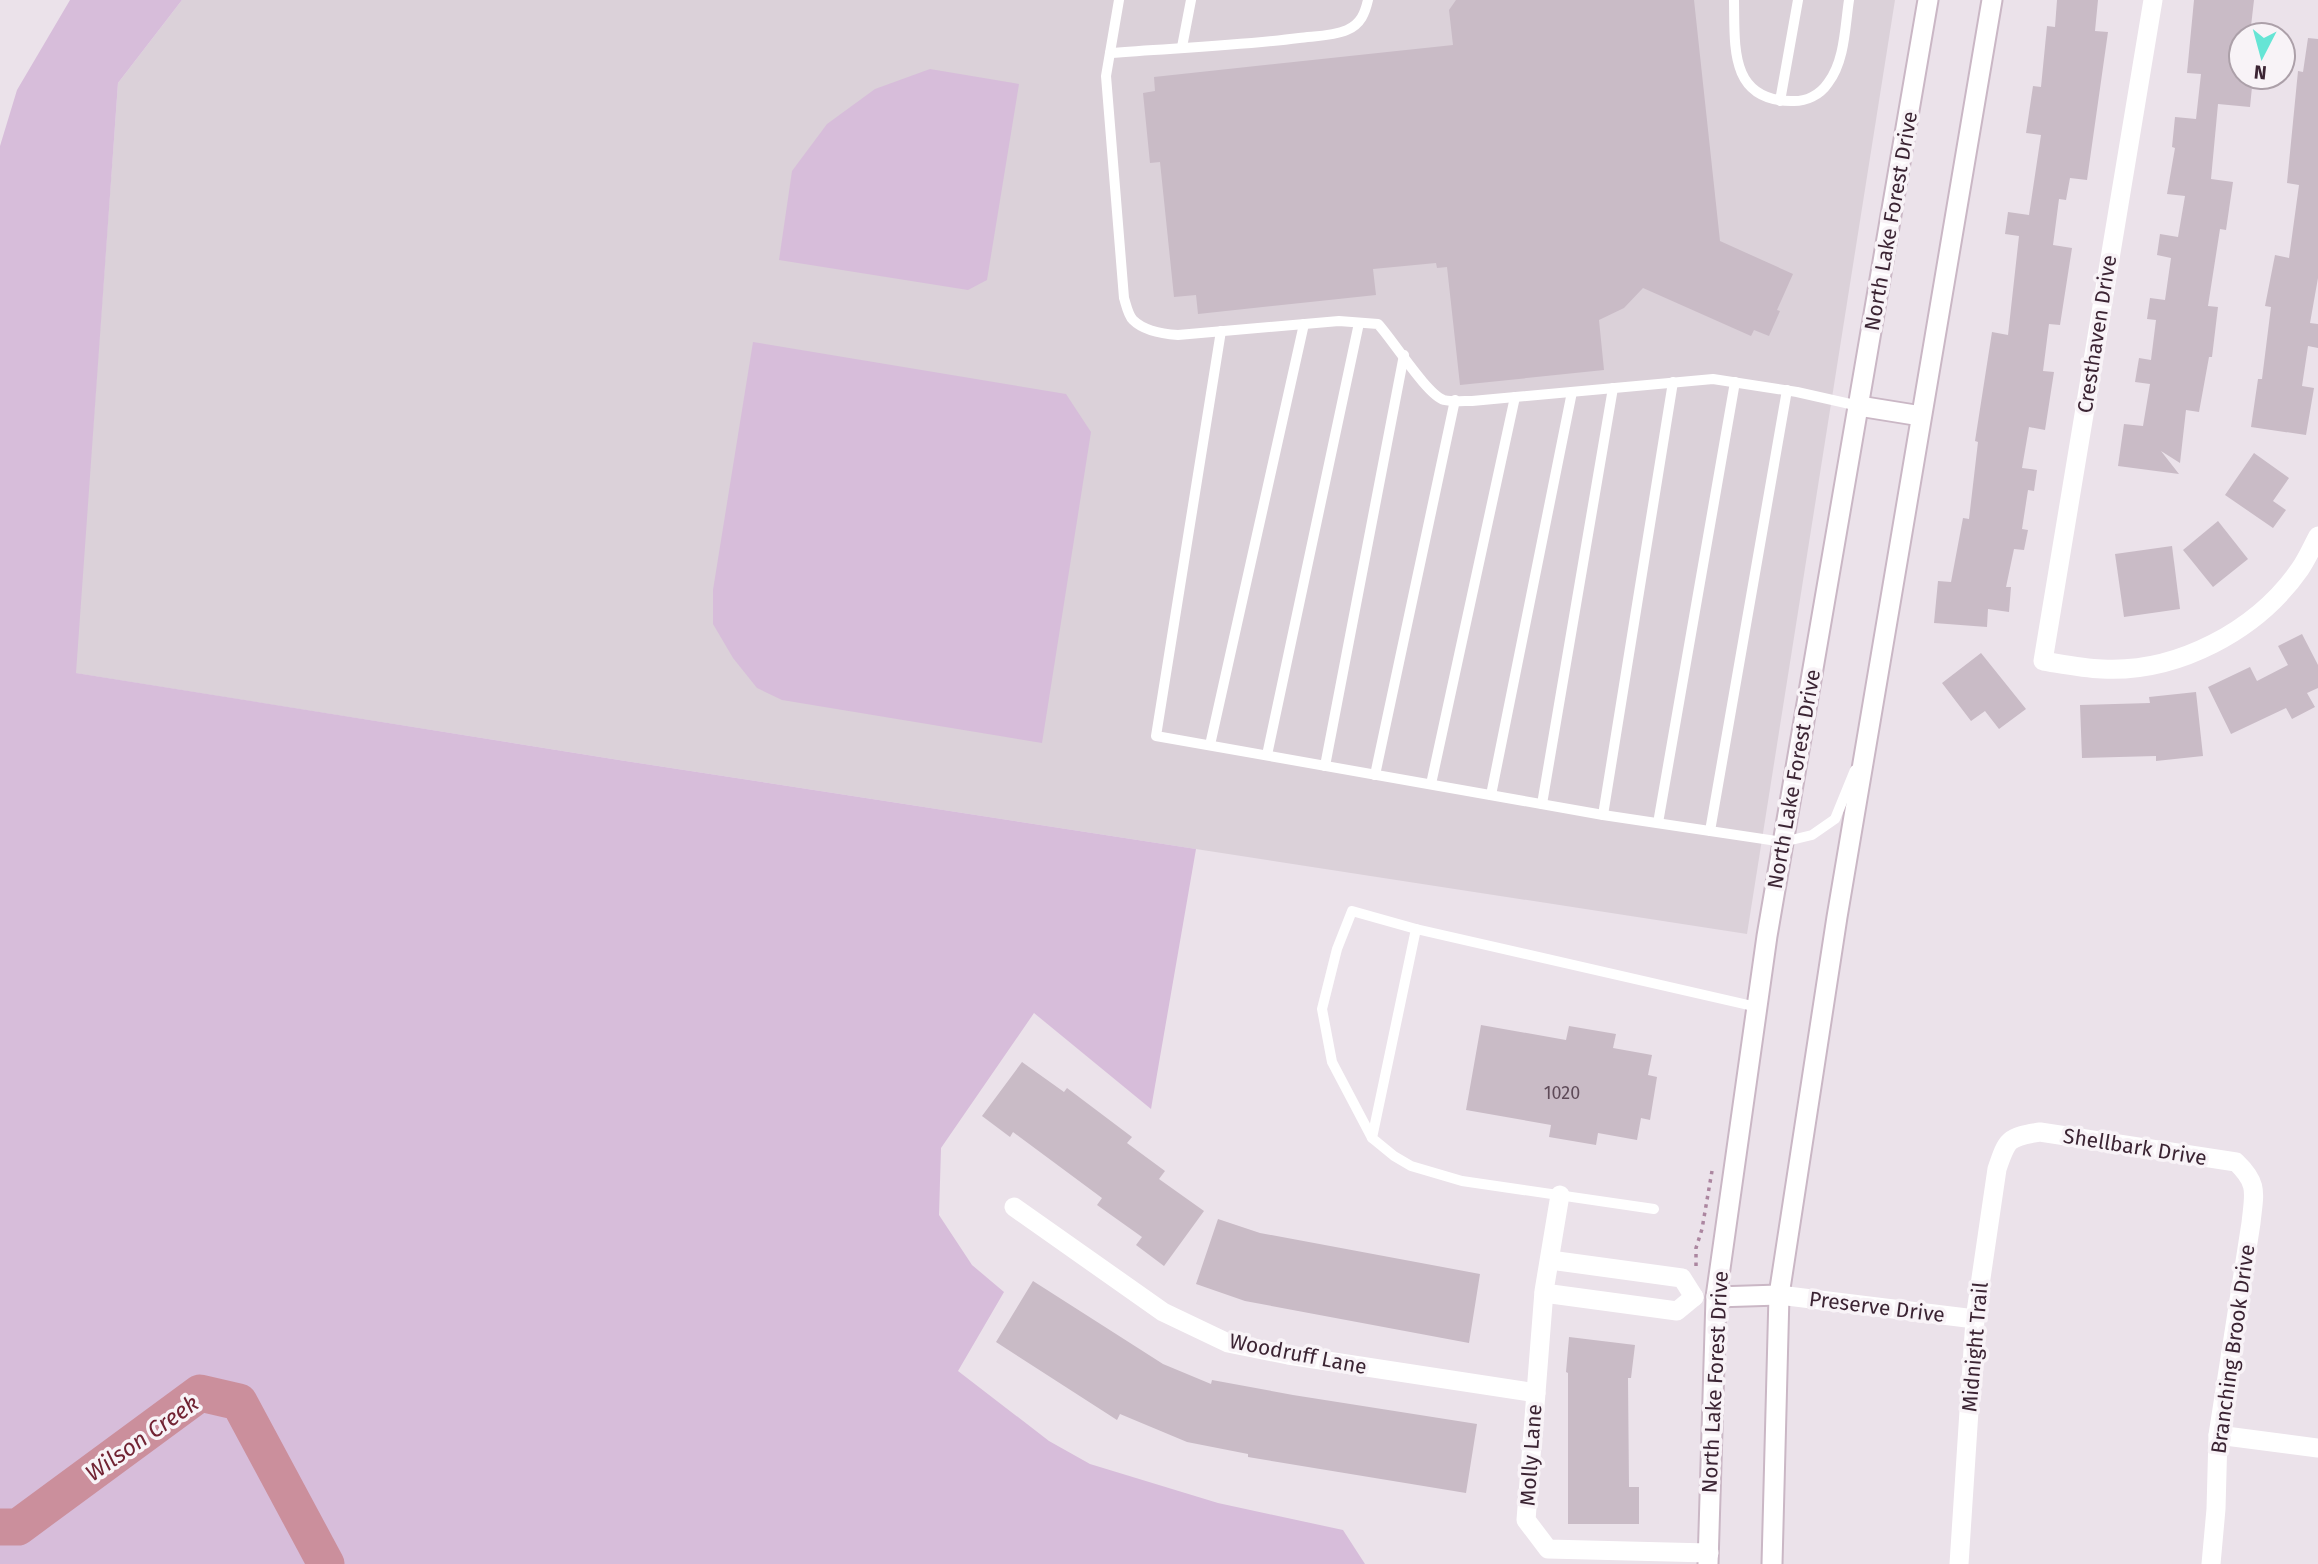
<svg xmlns="http://www.w3.org/2000/svg" width="2318" height="1564" viewBox="0 0 2318 1564" font-family="'Fira Sans',sans-serif">
<rect width="100%" height="100%" fill="#ebe2ea"/>
<polygon fill="#dbd1d9" points="182,0 1895,0 1747,934 619,760 75,673 118,83"/>
<g fill="#d7bdda">
<polygon points="70,0 182,0 118,83 76,673 619,760 1196,849 1151,1109 1034,1013 941,1148 939,1215 972,1265 1004,1292 958,1371 1049,1441 1090,1464 1218,1503 1343,1530 1365,1564 0,1564 0,146 17,90"/>
<polygon points="930,69 1019,84 987,280 968,290 779,260 792,171 827,124 875,89"/>
<polygon points="753,342 1066,394 1091,432 1042,743 782,700 757,688 733,658 713,624 713,590"/>
</g>
<g fill="none" stroke-linecap="round" stroke-linejoin="round">
<polyline stroke="#cb8f9c" stroke-width="37" points="0,1527 18,1527 200,1393 239,1402 326,1564"/>
</g>
<g fill="#c9bbc6">
<polygon points="1456,0 1694,0 1720,241 1793,274 1777,310 1780,311 1769,336 1754,330 1751,336 1643,288 1624,308 1599,320 1604,370 1460,385 1447,267 1437,268 1436,263 1373,269 1376,295 1198,314 1196,295 1174,297 1160,162 1150,163 1143,93 1155,91 1154,77 1453,45 1449,10"/>
<polygon points="2057,0 2098,0 2095,31 2108,32 2087,180 2070,178 2066,200 2059,199 2053,245 2072,248 2060,325 2049,324 2043,371 2054,372 2045,430 2029,427 2022,468 2037,470 2034,491 2028,490 2022,529 2028,530 2024,550 2014,549 2006,587 2011,587 2009,612 1988,609 1987,627 1934,623 1938,581 1951,582 1963,518 1969,519 1978,442 1975,441 1992,332 2008,335 2019,236 2005,234 2008,212 2029,215 2041,135 2026,133 2033,86 2041,87 2047,26 2055,27"/>
<polygon points="2194,0 2254,0 2250,35 2241,35 2241,77 2253,77 2250,107 2218,104 2211,179 2233,182 2226,230 2220,229 2208,306 2218,307 2212,357 2209,357 2199,412 2186,410 2180,463 2161,451 2179,474 2118,466 2124,424 2143,426 2150,384 2135,382 2139,358 2151,360 2156,320 2147,319 2150,298 2165,300 2171,258 2157,255 2160,234 2178,237 2185,196 2167,194 2175,148 2172,147 2175,117 2196,119 2201,74 2187,73"/>
<polygon points="2308,38 2318,39 2318,278 2310,323 2318,324 2318,348 2308,346 2302,386 2314,388 2306,435 2251,427 2258,379 2262,379 2271,307 2265,306 2275,255 2289,258 2299,185 2287,183 2298,71 2303,72"/>
<polygon points="2254,453 2289,478 2273,501 2286,510 2273,528 2225,495"/>
<polygon points="2218,521 2248,559 2213,587 2183,550"/>
<polygon points="2172,546 2180,609 2124,617 2115,554"/>
<polygon points="2302,634 2318,665 2318,688 2307,693 2315,707 2292,719 2286,708 2231,734 2208,687 2250,667 2257,681 2288,665 2278,646"/>
<polygon points="1981,653 2026,709 1999,729 1985,711 1971,721 1942,683"/>
<polygon points="2196,692 2203,756 2156,761 2156,756 2082,758 2080,705 2150,703 2149,697"/>
<polygon points="1481,1025 1566,1040 1569,1026 1616,1034 1613,1048 1652,1055 1648,1075 1657,1077 1650,1120 1641,1118 1637,1140 1598,1133 1596,1145 1549,1137 1551,1125 1466,1110"/>
<polygon points="1022,1062 1064,1092 1067,1088 1132,1137 1127,1143 1165,1171 1159,1179 1204,1211 1164,1266 1136,1245 1142,1237 1097,1205 1102,1198 1013,1132 1010,1137 982,1116"/>
<polygon points="1218,1219 1260,1233 1480,1274 1469,1343 1245,1301 1196,1284"/>
<polygon points="1033,1281 1163,1364 1211,1384 1212,1380 1293,1395 1477,1424 1466,1493 1248,1457 1248,1454 1187,1442 1120,1414 1117,1420 996,1342"/>
<polygon points="1569,1337 1635,1345 1631,1378 1628,1378 1629,1487 1639,1487 1639,1524 1568,1524 1568,1373 1566,1372"/>
</g>
<g fill="none" stroke-linecap="round" stroke-linejoin="round">
<defs>
<g id="secondary">
<polyline points="1859,406 1921,416"/>
<polyline points="1716,1297 1779,1295"/>
<polyline points="1708,1564 1716,1297 1767,936 1928,0"/>
<polyline points="1772,1564 1779,1295 1837,917 1992,0"/>
</g>
</defs>
<use href="#secondary" stroke="#cab7c5" stroke-width="23"/>
<polyline stroke="#ac86a0" stroke-width="3.5" stroke-dasharray="3.5 5" stroke-linecap="butt" points="1696,1266 1696,1248 1702,1229 1712,1171"/>
<g stroke="#fff" stroke-width="10">
<path d="M1119,0L1106,76L1124,298C1126,304 1128,315 1133,320C1144,331 1163,334 1178,335L1339,321L1378,324C1393,340 1427,395 1444,400C1452,402 1463,401 1472,401L1713,379L1797,392L1859,406"/>
<path d="M1734,0C1735,46 1729,100 1791,101C1806,102 1820,95 1828,83C1845,61 1845,26 1849,0"/>
<polyline points="1182,47 1191,0"/>
<path d="M1110,53C1173,48 1237,46 1299,38C1315,36 1333,36 1347,30C1361,24 1365,13 1368,0"/>
<polyline points="1780,101 1798,0"/>
<polyline points="1221,331 1156,736 1603,815 1783,842 1812,835 1835,819 1855,770"/>
<polyline points="1210,745 1304,324"/>
<polyline points="1267,755 1359,323"/>
<polyline points="1325,766 1404,355"/>
<polyline points="1375,775 1455,400"/>
<polyline points="1431,784 1515,397"/>
<polyline points="1491,795 1572,392"/>
<polyline points="1542,804 1613,388"/>
<polyline points="1603,815 1673,382"/>
<polyline points="1658,823 1735,382"/>
<polyline points="1710,831 1787,390"/>
<polyline points="1372,1138 1332,1062 1322,1009 1337,949 1352,911 1416,929"/>
<polyline points="1654,1209 1462,1181 1411,1166 1394,1156 1372,1138 1416,929 1757,1007"/>
</g>
<g stroke="#fff" stroke-width="19">
<path d="M2153,0L2043,661C2062,664 2082,668 2102,669C2177,673 2257,631 2300,569C2307,559 2312,547 2318,536"/>
<polyline points="1560,1195 1544,1291 1526,1520 1548,1549 1709,1553"/>
<polyline points="1014,1207 1163,1312 1228,1343 1288,1355 1536,1393"/>
<polyline points="1550,1260 1682,1278 1694,1297"/>
<polyline points="1544,1293 1677,1311 1694,1297"/>
<polyline points="1779,1295 1975,1319"/>
<polyline points="2218,1435 2318,1448"/>
<path d="M1959,1564L1975,1319L1997,1169C2007,1139 2008,1137 2040,1132L2236,1162C2259,1184 2254,1193 2251,1223L2218,1435L2216,1509L2211,1564"/>
</g>
<use href="#secondary" stroke="#fff" stroke-width="19"/>
</g>
<g text-anchor="middle" dominant-baseline="central" stroke-width="7" stroke-linejoin="round" paint-order="stroke">
<g font-size="18" fill="#5e4a58">
<text x="1562" y="1093">1020</text>
</g>
<g font-size="21" fill="#3b2433" stroke="#f8f3f7">
<text transform="translate(1891 221) rotate(-80)">North Lake Forest Drive</text>
<text transform="translate(2097 334) rotate(-81)">Cresthaven Drive</text>
<text transform="translate(1794 779) rotate(-80)">North Lake Forest Drive</text>
<text transform="translate(2135 1147) rotate(9)">Shellbark Drive</text>
<text transform="translate(1877 1307) rotate(7)">Preserve Drive</text>
<text transform="translate(1975 1347) rotate(-85)">Midnight Trail</text>
<text transform="translate(2233 1349) rotate(-82)">Branching Brook Drive</text>
<text transform="translate(1298 1354) rotate(11)">Woodruff Lane</text>
<text transform="translate(1715 1382) rotate(-87)">North Lake Forest Drive</text>
<text transform="translate(1531 1455) rotate(-86)">Molly Lane</text>
</g>
<g font-size="23" font-style="italic" fill="#712333" stroke="#f8f3f7">
<text transform="translate(142 1438) rotate(-35)">Wilson Creek</text>
</g>
</g>
<g transform="translate(2262 56) rotate(186)"><circle r="33" fill="#f8f3f7" stroke="#aca0a9" stroke-width="2"/>
<path d="M0-5L12 26L0 18L-12 26Z" fill="#66e5d5"/>
<text y="-10" font-size="19" font-weight="bold" text-anchor="middle" fill="#3b2433">N</text>
</g>
</svg>
